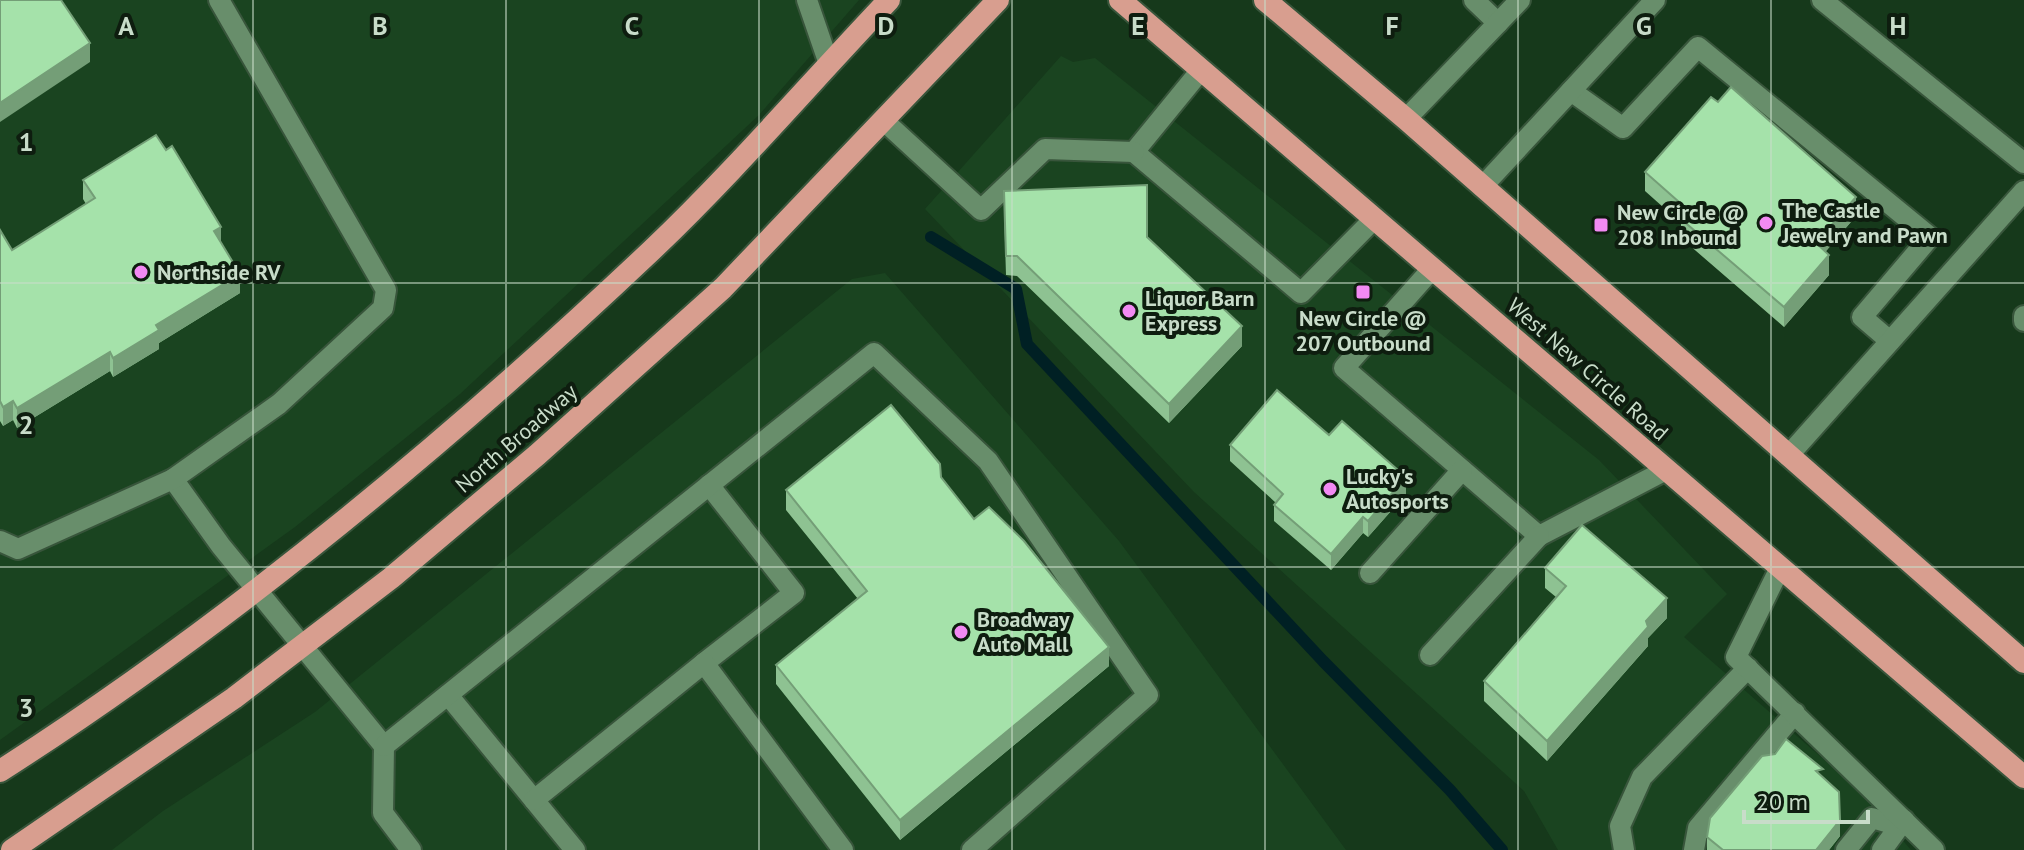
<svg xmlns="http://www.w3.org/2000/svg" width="2024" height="850" viewBox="0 0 2024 850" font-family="'PT Sans',sans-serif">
<rect width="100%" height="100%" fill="#16391b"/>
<g fill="#1a4420">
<polygon points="0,0 859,0 759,115 460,394 295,527 0,740"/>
<polygon points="1061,56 1073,62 1095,58 1599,460 1727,594 1684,637 1862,793 1911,850 1558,850 1524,791 1194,492 925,209"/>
<polygon points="885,273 1119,541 1346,850 112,850 163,811 315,712 852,279"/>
</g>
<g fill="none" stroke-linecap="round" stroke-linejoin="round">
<polyline stroke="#002024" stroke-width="12" points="931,237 1016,289 1027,344 1323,661 1450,790 1502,850"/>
<defs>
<g id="service">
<polyline points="807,0 829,64"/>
<polyline points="1474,0 1498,23"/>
<polyline points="1822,0 2024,163"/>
<polyline points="1201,70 1134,152 1301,293 1374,219"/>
<polyline points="1571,91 1623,128 1698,47 1930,237 1862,317 1890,341"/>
<polyline points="1406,119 1520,0"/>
<polyline points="883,120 981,210 1045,149 1134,152"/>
<polyline points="1482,187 1655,0"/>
<polyline points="1431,270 1344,368 1539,536 1666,470"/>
<polyline points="2024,316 2024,321"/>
<polyline points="1788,456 2024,191"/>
<polyline points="173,479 221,546 384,746 383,813 411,850"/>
<polyline points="0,541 18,549 173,479 279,404 383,308 386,290 219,0"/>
<polyline points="1370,573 1462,470"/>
<polyline points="1430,655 1539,536"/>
<polyline points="704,663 794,593 709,485"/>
<polyline points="448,695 575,850"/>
<polyline points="384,746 874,353 988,461 1148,695 972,850"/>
<polyline points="534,800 704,663 843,850"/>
<polyline points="1624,850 1620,826 1642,777 1748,668"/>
<polyline points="1694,850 1698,828 1795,713"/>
<polyline points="1846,850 1872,818 1899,826"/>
<polyline points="1882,850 1904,820"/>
</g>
<polyline id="minor" points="1780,568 1736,657 1934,850"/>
<g id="trunk">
<polyline points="1120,0 2024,777"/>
<polyline points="1265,0 1406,119 2024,662"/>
<path d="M0,771C234,621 450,441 652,250C735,171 810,83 889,0"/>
<polyline points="12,850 234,698 391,578 537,455 723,288 998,0"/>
</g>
</defs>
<use href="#service" stroke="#38553b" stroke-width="24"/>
<use href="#minor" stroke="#38553b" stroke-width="24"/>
<use href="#trunk" stroke="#38553b" stroke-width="26"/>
<use href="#service" stroke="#688e6b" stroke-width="20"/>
<use href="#minor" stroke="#688e6b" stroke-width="20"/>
<use href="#trunk" stroke="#d89e8f" stroke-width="22"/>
</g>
<g fill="#8ec292">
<polygon points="1645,172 1856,216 1825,252 1829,275 1784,327 1681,238 1681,223 1645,191"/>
<polygon points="83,180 221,244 240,293 159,343 159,349 113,377 110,371 17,428 13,420 3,426 0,421 0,230 12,250 86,204 83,199"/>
<polygon points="1004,211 1147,237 1242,346 1169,423 1017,276 1006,275"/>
<polygon points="1329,435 1406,494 1368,537 1363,533 1331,570 1274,521 1274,505 1276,503 1230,461 1230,445"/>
<polygon points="941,477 974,519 1109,666 900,840 776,684 776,665 858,599 786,510 786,490"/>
<polygon points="1545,568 1667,618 1648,638 1648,646 1547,761 1484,701 1484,681 1556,597 1545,588"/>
<polygon points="1823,777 1840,836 1829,850 1707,850 1707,837"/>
</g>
<g fill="#749e77">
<polygon points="90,43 90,62 0,122 0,103"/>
<polygon points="1856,197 1856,216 1816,263 1816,243"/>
<polygon points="221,227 221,246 214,231"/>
<polygon points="1829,255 1829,275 1784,327 1784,307"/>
<polygon points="240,274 240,293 159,343 159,349 113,377 113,358 156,325"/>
<polygon points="1242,326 1242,346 1169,423 1169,404"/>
<polygon points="110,352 110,371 17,428 17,408"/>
<polygon points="13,401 13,420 3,426 3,407"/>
<polygon points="1406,477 1406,494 1368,537 1368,521"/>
<polygon points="1363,517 1363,533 1331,570 1331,554"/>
<polygon points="1667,598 1667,618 1648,638 1648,646 1547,761 1547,741 1646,621"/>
<polygon points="1109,647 1109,666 900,840 900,820"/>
<polygon points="1840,820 1840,836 1829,850 1816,850"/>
</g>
<g fill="#a5e2aa" stroke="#749e77" stroke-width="2">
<polygon points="0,0 61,0 90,43 0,103"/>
<polygon points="1731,87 1856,197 1816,243 1829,255 1784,307 1681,219 1688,210 1645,172 1711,97 1718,102"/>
<polygon points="156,135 166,150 172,146 221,227 214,231 240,274 156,325 159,330 113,358 110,352 17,408 13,401 3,407 0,401 0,230 12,250 95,198 83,180"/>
<polygon points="1147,185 1147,237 1242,326 1169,404 1017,256 1006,256 1004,191"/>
<polygon points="1277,390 1329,435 1342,421 1406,477 1368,521 1363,517 1331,554 1274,505 1283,494 1230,445"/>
<polygon points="891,405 940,464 941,477 974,519 989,507 1024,541 1109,647 900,820 776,665 867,591 786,490"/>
<polygon points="1582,525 1667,598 1646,621 1648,627 1547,741 1484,681 1566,586 1545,568"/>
<polygon points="1786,739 1823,769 1816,771 1839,792 1840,820 1816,850 1723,850 1707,837 1710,818 1762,756 1775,754"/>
</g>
<path fill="none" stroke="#c8dcc9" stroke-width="2" stroke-opacity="0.55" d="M253,0V850M506,0V850M759,0V850M1012,0V850M1265,0V850M1518,0V850M1771,0V850M0,283H2024M0,567H2024"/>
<g fill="#f28af3" stroke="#0e1d0f" stroke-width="3">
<circle cx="1766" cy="223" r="8"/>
<rect x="1593" y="217" width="16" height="16" rx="4"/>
<circle cx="141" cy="272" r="8"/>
<rect x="1355" y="284" width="16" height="16" rx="4"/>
<circle cx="1129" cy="311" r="8"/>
<circle cx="1330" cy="489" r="8"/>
<circle cx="961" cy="632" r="8"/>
</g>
<g text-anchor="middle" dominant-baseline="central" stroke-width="8" stroke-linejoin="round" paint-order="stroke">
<g font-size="22" font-weight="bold" fill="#c8dcc9" stroke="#0e1d0f" text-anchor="start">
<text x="1782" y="210">The Castle<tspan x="1782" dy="25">Jewelry and Pawn</tspan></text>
<text x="1617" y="212">New Circle @<tspan x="1617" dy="25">208 Inbound</tspan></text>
<text x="157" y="272">Northside RV</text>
<text x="1145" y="298">Liquor Barn<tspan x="1145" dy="25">Express</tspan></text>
<text x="1363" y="318" text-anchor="middle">New Circle @<tspan x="1363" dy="25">207 Outbound</tspan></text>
<text x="1346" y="476">Lucky's<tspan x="1346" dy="25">Autosports</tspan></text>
<text x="977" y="619">Broadway<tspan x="977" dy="25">Auto Mall</tspan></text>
</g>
<g font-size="22" fill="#c8dcc9" stroke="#0e1d0f">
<text transform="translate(1588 369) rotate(41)">West New Circle Road</text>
<text transform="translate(516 438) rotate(-41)">North Broadway</text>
</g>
</g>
<g font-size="26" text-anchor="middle" font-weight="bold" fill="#c8dcc9" stroke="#0e1d0f" stroke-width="8" stroke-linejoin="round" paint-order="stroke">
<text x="126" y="35">A</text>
<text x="380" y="35">B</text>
<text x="632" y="35">C</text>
<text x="886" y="35">D</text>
<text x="1138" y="35">E</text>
<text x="1392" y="35">F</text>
<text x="1644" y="35">G</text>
<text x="1898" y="35">H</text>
<text x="26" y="151">1</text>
<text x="26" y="434">2</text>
<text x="26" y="717">3</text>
</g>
<path d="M1744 810v12h124v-12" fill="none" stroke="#c8dcc9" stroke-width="4"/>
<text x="1756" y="810" font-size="24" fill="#c8dcc9" stroke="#0e1d0f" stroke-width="6" paint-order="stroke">20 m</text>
</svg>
